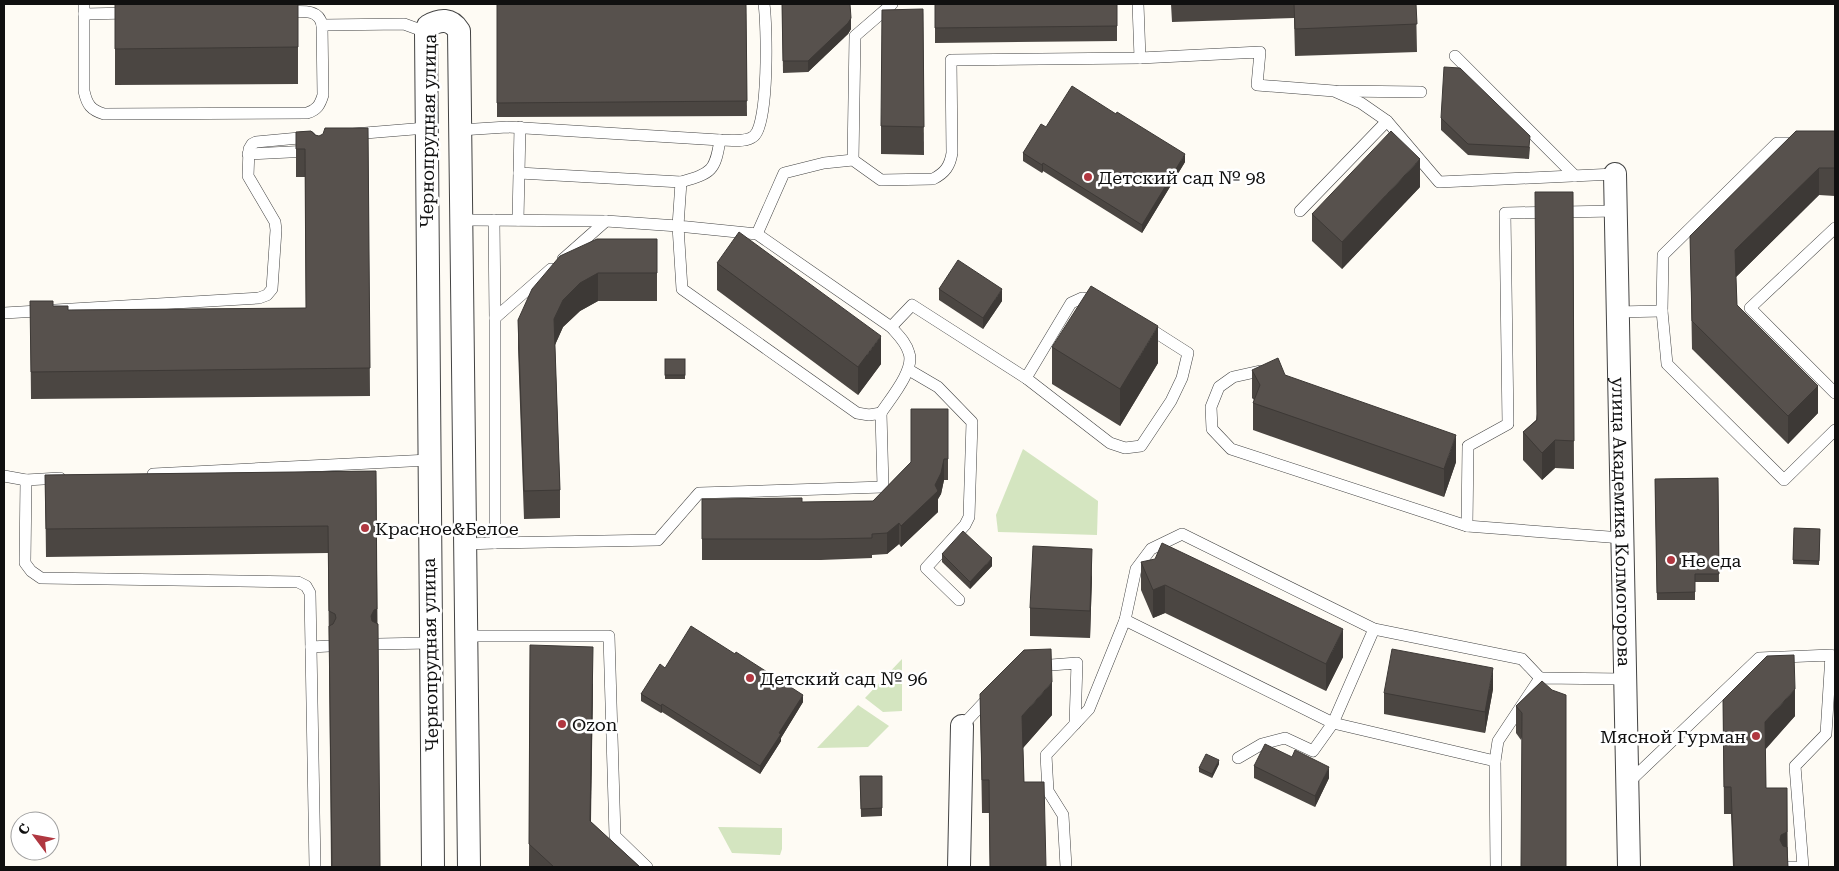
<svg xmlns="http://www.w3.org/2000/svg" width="1839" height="871" viewBox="0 0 1839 871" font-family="'Roboto Serif',serif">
<rect width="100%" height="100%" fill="#fefbf4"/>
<g fill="#d4e5c0">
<polygon points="1023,449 1098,501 1097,535 998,532 996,515"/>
<polygon points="902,659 902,711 883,712 865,698"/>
<polygon points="858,705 889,726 868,747 817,748"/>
<polygon points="718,827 782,828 782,849 780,855 732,853"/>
</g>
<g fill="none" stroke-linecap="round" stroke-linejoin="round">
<defs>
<g id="lane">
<path d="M84,4V91C87,105 91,110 104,114L307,113C317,110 320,105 323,95L322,25L404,24L426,32"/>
<polyline points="1138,4 1140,58"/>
<path d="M283,12C298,12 319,7 322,25"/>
<polyline points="84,14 130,13"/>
<polyline points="1455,56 1575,176"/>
<polyline points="1339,91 1421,92"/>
<path d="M520,127L519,173L681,182C712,173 715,171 720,140"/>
<path d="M460,130L507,127L720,140C730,140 746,143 754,136C769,123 767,25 764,4"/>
<polyline points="353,134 426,128"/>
<polyline points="1798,143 1777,143 1663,255 1662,311 1667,364 1784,480 1835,430"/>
<polyline points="248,154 310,151"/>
<polyline points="853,160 855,36 892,4"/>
<path d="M681,182L678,226L757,234L891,327C898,335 906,342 909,353C915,370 890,399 881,413"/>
<polyline points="1300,211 1387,121"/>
<polyline points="1615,211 1505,213 1508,424 1468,446 1467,526 1622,538"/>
<polyline points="461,220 606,221 678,226 682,289 857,413 869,415 881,413 883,487 699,493 658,540 495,543"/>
<polyline points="494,220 495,318"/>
<polyline points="518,220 519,173"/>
<polyline points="1835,228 1750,308 1835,393"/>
<path d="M757,234L784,173L824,163L853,160L881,180L933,179C945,173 950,166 952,153L951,60L1140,58L1260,52L1257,85L1334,91L1361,103L1387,121L1439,182L1615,174"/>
<polyline points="563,259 606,221"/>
<polyline points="1617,312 1662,311"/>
<polyline points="4,313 259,298 267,295 272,289 276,230 275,222 248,176 249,149 252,144 256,142 310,137"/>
<polyline points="891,327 912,305 1026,378 1071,303 1082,298 1097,301"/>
<polyline points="909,370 938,387 972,422 969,517 965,525 926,568 959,600"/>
<polyline points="1266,373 1260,371 1233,377 1219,387 1211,407 1212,429 1231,449 1467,526"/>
<polyline points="1026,378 1110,443 1125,448 1141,446 1171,401 1182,378 1188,353 1144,325"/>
<polyline points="153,474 429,460"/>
<polyline points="4,476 26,480"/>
<polyline points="60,478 26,480 25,563 31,571 41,578 298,582 306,586 310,593 315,867"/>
<polyline points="465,544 495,543 495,318 551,269"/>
<polyline points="1125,620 1333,723 1495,761"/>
<polyline points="467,636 609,636 615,836 647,867"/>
<polyline points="378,644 430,643"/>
<polyline points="311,647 329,646"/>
<polyline points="1038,666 1077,663 1075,724"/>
<polyline points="962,726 989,697"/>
<polyline points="1238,758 1262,744 1285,738 1313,751 1333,723 1374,629"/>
<polyline points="1628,783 1759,658 1831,655 1826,734 1795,766 1803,867"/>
<polyline points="1066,867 1063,815 1048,791 1046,755 1089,709 1125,620 1136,569 1151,549 1182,534 1374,629 1522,659 1540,678"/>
<polyline points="1496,867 1495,761 1498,741 1540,678 1625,679"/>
<polyline points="1787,867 1796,867"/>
</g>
<g id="street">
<path id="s1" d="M1615,174L1629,867"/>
<path d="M433,867L426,32L428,26C440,19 451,18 459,31L469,867"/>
<polyline points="959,867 962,726"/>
</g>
</defs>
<use href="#lane" stroke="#434343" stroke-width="12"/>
<use href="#street" stroke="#434343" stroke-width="24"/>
<use href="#lane" stroke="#fff" stroke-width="11"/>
<use href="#street" stroke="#fff" stroke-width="22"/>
</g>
<g fill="#4b4642">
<polygon points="115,4 298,4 298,84 115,85"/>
<polygon points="497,4 746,4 747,116 497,117"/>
<polygon points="782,4 851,29 848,34 808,72 783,73"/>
<polygon points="935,4 1117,4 1117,41 935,43"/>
<polygon points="1171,4 1416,4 1417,52 1295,56 1294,18 1172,22"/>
<polygon points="923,9 924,155 881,154 881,126"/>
<polygon points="1441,118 1530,147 1529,159 1468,155 1441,130"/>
<polygon points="1046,127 1185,162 1142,233 1043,171 1042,173 1023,161 1023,153"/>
<polygon points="368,128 370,396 31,399 30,301 68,310 306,308 305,177 296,177 296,132 319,136"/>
<polygon points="1835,131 1835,196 1819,195 1736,277 1737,305 1818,413 1788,444 1692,349 1690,236"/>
<polygon points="1420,187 1342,269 1312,241 1312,214"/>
<polygon points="1573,192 1574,469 1555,468 1542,480 1523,460 1523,432 1536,420"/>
<polygon points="597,239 657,239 657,301 598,301 580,311 563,327 555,345 560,490 560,518 524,519 518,348 518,320"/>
<polygon points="717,263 881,364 858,395 717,290"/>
<polygon points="939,289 1002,301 983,329 939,300"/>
<polygon points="1052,347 1158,363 1120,426 1052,384"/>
<rect x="665" y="359" width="20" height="20"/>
<polygon points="1252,370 1285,375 1456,462 1444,497 1253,430 1253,403 1254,400 1252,398"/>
<polygon points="948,409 948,480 944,480 941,494 938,499 938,512 901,547 899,544 887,554 872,555 872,558 821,560 702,560 702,499 802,502 873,501 911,462"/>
<polygon points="376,471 380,867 331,867 328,553 46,557 45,475"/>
<polygon points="1718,478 1719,582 1695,582 1695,600 1657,600 1655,479"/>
<polygon points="1794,528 1820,529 1819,565 1793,564"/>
<polygon points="942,554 992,566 970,589 942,562"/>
<polygon points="1141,562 1343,657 1326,691 1165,613 1153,618 1141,590"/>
<polygon points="1092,576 1090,638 1030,636 1030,608"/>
<polygon points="530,645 593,684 591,822 640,867 529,867"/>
<polygon points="665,668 803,702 781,738 781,741 760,774 662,712 661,713 641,701 641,694"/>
<polygon points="1542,681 1521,740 1516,733 1516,706"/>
<polygon points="1493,689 1485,733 1384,714 1384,693"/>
<polygon points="980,694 1052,715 1023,748 1024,782 1046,867 990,867 989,813 982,813"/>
<polygon points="1723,700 1795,716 1765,749 1766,788 1787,788 1788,867 1733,867 1731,814 1724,814"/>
<polygon points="1219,764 1212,778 1199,772 1199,768"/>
<polygon points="1254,766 1329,778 1315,807 1254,778"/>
<polygon points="860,776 882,776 882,816 861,817"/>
</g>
<g fill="#3d3936">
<polygon points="851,18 851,29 848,34 808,72 808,61"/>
<polygon points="1185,154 1185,162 1142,233 1142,225"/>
<polygon points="1420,159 1420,187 1342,269 1342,242"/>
<polygon points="1043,163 1043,171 1042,173 1042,165"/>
<polygon points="1819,168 1819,195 1735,278 1735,250"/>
<polygon points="598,273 598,301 580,311 563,327 554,347 554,319 563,300 580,283"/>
<polygon points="1002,289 1002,301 983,329 983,318"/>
<polygon points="1158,326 1158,363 1120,426 1120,389"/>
<polygon points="881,336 881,364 858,395 858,367"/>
<polygon points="1818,386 1818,413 1788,444 1788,416"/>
<polygon points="1456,435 1456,462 1444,497 1444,469"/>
<polygon points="1555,440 1555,468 1542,480 1542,453"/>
<polygon points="944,459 944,480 941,494 938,499 938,512 901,547 901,526 935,485"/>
<polygon points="899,523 899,544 887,554 887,533"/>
<polygon points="1092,549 1092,576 1090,638 1090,611"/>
<polygon points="992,558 992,566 970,589 970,582"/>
<polygon points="1165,585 1165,613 1153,618 1153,590"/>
<polygon points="377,609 377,637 371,616 374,610"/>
<polygon points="1343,629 1343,657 1326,691 1326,664"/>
<polygon points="593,647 593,684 590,858 590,821"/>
<polygon points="1493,668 1493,689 1485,733 1485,712"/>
<polygon points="1052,682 1052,715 1022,749 1022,716"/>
<polygon points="1795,689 1795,716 1765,750 1765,722"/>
<polygon points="803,695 803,702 781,738 781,741 760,774 760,766 779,733"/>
<polygon points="662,704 662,712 661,713 661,706"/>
<polygon points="1219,760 1219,764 1212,778 1212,774"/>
<polygon points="1329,767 1329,778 1315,807 1315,796"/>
<polygon points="1787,832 1787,860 1780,840 1781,835"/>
</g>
<g fill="#57514d" stroke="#3d3936">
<polygon points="115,4 298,4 298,47 115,49"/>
<polygon points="497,4 746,4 747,101 497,103"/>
<polygon points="782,4 850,4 851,18 848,23 808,61 783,61"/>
<polygon points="935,4 1117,4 1117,26 935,28"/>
<polygon points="1294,4 1416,4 1417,24 1295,29"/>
<polygon points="923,9 924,127 881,126 882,10"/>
<polygon points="1444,67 1460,68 1530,136 1529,147 1468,144 1441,118"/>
<polygon points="1072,86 1116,114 1117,112 1185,154 1142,225 1043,163 1042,165 1023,153 1041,124 1046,127"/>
<polygon points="325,128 368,128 370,368 31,372 30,301 53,301 53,306 68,306 68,310 306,308 305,149 296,149 296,132 311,131 315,135 319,136 323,134"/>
<polygon points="1391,131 1420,159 1342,242 1312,214"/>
<polygon points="1796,131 1835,131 1835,168 1819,168 1735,250 1737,305 1818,386 1788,416 1692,321 1690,236"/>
<polygon points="1535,192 1573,192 1574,441 1555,440 1542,453 1523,432 1537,420"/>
<polygon points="739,232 881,336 858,367 717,263"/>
<polygon points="597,239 657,239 657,273 598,273 580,283 563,300 554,319 560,490 524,491 518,320 532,289 560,256"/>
<polygon points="958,260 1002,289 983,318 939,289"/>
<polygon points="1091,286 1158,326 1120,389 1052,347"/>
<polygon points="1278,358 1285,375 1456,435 1444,469 1253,403 1260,385 1252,370"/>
<rect x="665" y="359" width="20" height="16"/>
<polygon points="911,409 948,409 948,459 944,459 941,473 935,485 938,491 901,526 899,523 887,533 872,534 872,538 821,539 702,539 702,499 802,498 802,502 873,501 911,462"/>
<polygon points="376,471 377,609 374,610 371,616 372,621 378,624 380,867 332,867 329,626 333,624 336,618 335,614 329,611 328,526 46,529 45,475"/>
<polygon points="1718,478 1719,574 1695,574 1695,592 1657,593 1655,479"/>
<polygon points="1794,528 1820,529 1819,561 1793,560"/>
<polygon points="963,531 992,558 970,582 942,554"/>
<polygon points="1162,543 1343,629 1326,664 1165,585 1153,590 1141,562 1155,559"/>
<polygon points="1033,546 1092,549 1090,611 1030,608"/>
<polygon points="691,626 735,654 736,652 803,695 779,733 781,734 760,766 662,704 661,706 641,694 660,664 665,668"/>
<polygon points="530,645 593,647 590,821 640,867 554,867 529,844"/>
<polygon points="1051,649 1052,682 1022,716 1024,782 1044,782 1046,867 990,867 989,780 982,780 980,694 1024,650"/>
<polygon points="1392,649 1493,668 1485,712 1384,693"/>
<polygon points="1794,655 1795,689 1765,722 1766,788 1787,788 1787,832 1781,835 1780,840 1783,846 1787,847 1788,867 1734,867 1731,787 1724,787 1723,700 1767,656"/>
<polygon points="1542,681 1552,690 1566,695 1566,867 1521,867 1522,713 1516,706"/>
<polygon points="1265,744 1292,757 1295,750 1329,767 1315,796 1254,766"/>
<polygon points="1206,754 1219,760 1212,774 1199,768"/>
<polygon points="860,776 882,776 882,808 861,809"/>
</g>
<g fill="#b03740" stroke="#fff" stroke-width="2">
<circle cx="1088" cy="177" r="5"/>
<circle cx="365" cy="528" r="5"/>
<circle cx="1671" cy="560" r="5"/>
<circle cx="750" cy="678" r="5"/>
<circle cx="562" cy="724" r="5"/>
<circle cx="1756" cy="736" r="5"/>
</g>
<g text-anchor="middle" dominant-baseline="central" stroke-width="5" stroke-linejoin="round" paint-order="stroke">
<g font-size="18" fill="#101010" stroke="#fff">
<text transform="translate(428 131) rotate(-89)">Чернопрудная улица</text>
<text stroke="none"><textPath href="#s1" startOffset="348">улица Академика Колмогорова</textPath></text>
<text transform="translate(430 655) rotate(-91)">Чернопрудная улица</text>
</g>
<g font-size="18" fill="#101010" stroke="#fff" text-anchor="start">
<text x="1098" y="177">Детский сад № 98</text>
<text x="375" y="528">Красное&amp;Белое</text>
<text x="1681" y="560">Не еда</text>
<text x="760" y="678">Детский сад № 96</text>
<text x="572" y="724">Ozon</text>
<text x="1746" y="736" text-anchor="end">Мясной Гурман</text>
</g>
</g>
<rect width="1839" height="871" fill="none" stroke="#101010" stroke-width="10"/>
<g transform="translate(35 836) rotate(302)"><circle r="24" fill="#ffffff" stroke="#9f9f9f"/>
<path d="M0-4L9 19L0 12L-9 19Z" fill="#b03740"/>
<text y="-8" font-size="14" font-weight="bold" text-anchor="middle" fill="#101010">С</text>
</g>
</svg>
